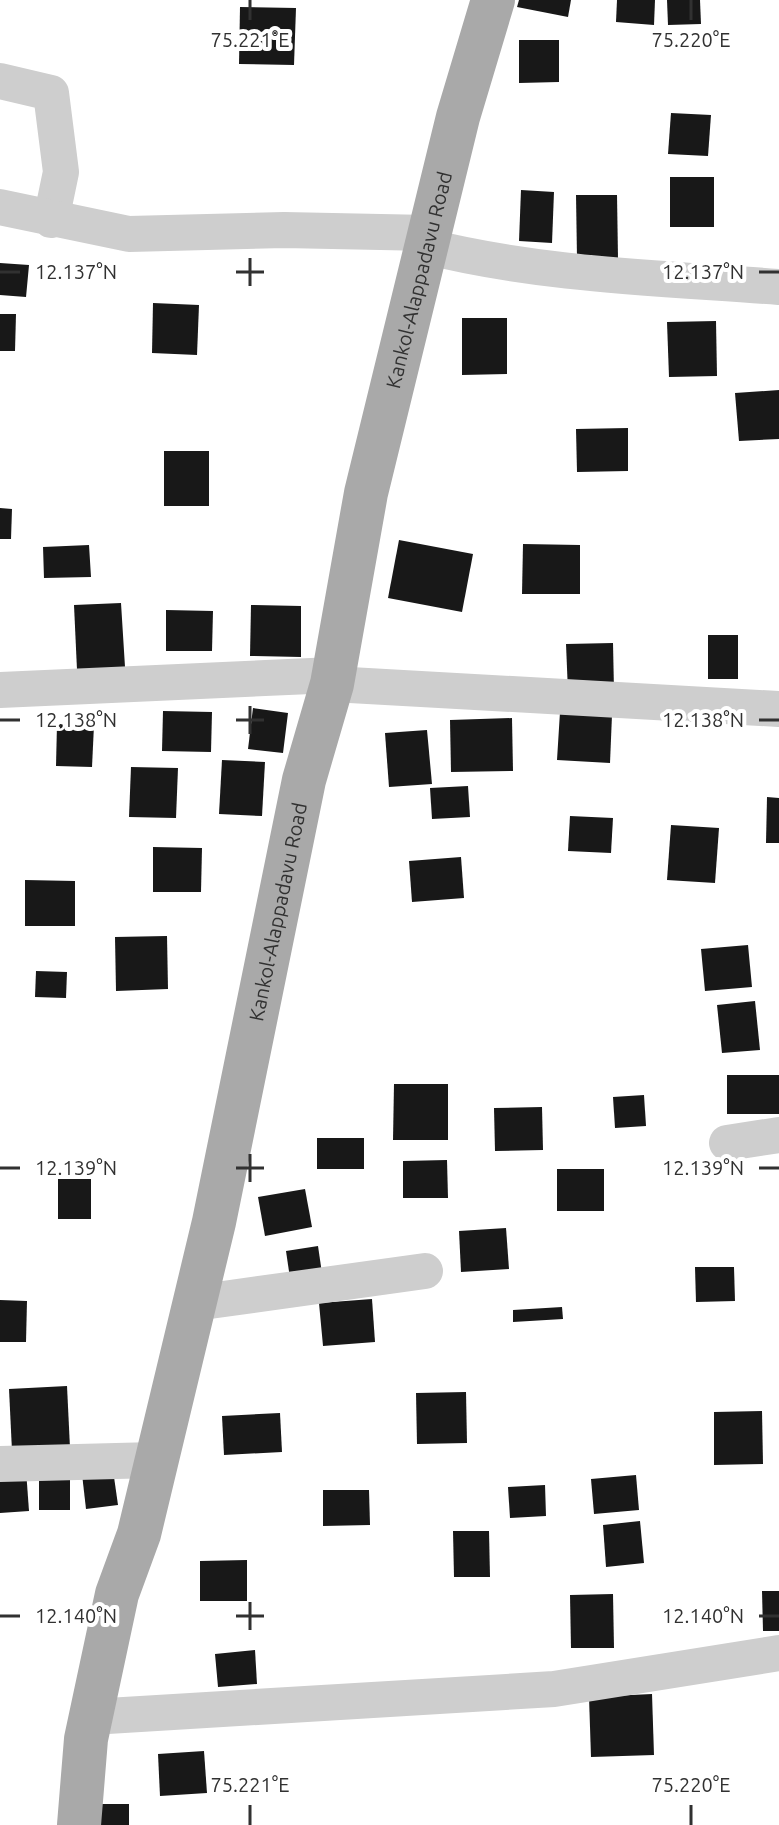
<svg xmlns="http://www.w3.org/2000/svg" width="779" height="1825" viewBox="0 0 779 1825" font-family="Ubuntu,sans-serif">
<rect width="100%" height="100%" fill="#fff"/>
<g fill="#181818">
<polygon points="519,0 571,0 568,17 517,7"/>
<polygon points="617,0 655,0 654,25 616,22"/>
<polygon points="667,0 700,0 701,24 668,25"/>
<polygon points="240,7 296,8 294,65 239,64"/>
<polygon points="519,40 559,40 559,82 519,83"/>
<polygon points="671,113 711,115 708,156 668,154"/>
<rect x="670" y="177" width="44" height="50"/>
<polygon points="521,190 554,192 552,243 519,241"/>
<polygon points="576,195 617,195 618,259 577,259"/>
<polygon points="0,263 29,265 26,297 0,295"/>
<polygon points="153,303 199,305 197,355 152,353"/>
<polygon points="0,314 16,314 15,351 0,351"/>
<polygon points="462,318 507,318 507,374 462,375"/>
<polygon points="716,321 717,376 669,377 667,322"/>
<polygon points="779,390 779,439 739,441 735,393"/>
<polygon points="628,428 628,471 577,472 576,429"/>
<rect x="164" y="451" width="45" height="55"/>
<polygon points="0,508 12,509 11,539 0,539"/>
<polygon points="399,540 473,554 462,612 388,598"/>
<polygon points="523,544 580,545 580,594 522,594"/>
<polygon points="89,545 91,577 44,578 43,547"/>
<polygon points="121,603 125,667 77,670 74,605"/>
<polygon points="251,605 301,606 301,657 250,656"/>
<polygon points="166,610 213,611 212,651 166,651"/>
<rect x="708" y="635" width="30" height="44"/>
<polygon points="613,643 614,691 568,692 566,644"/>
<polygon points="253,708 288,713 283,753 248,749"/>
<polygon points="163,711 212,712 211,752 162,751"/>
<polygon points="560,712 612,715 610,763 557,760"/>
<polygon points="512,718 513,771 451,772 450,720"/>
<polygon points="57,724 94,725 92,767 56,766"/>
<polygon points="427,730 432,784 389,787 385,733"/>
<polygon points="222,760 265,762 262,816 219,814"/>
<polygon points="131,767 178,768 176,818 129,817"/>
<polygon points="468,786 470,817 432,819 430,788"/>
<polygon points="767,797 779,798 779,843 766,843"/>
<polygon points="570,816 613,818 611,853 568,851"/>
<polygon points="671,825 719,828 715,883 667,880"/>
<polygon points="153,847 202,848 201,892 153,892"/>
<polygon points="461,857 464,898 412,902 409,861"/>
<polygon points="25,880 75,881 75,926 25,926"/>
<polygon points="167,936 168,989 116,991 115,937"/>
<polygon points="748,945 752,987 705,991 701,949"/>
<polygon points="36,971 67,972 66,998 35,997"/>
<polygon points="755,1001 760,1050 722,1053 717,1005"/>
<rect x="727" y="1075" width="52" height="39"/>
<polygon points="394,1084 448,1084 448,1140 393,1140"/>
<polygon points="644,1095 646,1126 615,1128 613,1097"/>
<polygon points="542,1107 543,1150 495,1151 494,1108"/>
<rect x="317" y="1138" width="47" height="31"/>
<polygon points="447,1160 448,1198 403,1198 403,1161"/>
<rect x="557" y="1169" width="47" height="42"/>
<rect x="58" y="1179" width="33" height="40"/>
<polygon points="305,1189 312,1227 265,1236 258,1197"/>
<polygon points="506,1228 509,1269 461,1272 459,1231"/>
<polygon points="318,1246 323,1280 291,1285 286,1251"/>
<polygon points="695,1267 734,1267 735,1301 696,1302"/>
<polygon points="372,1299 375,1342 323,1346 319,1303"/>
<polygon points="0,1300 27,1301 26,1342 0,1342"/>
<polygon points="562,1307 563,1319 513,1322 513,1310"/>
<polygon points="67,1386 70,1448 12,1451 9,1389"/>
<polygon points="466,1392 467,1443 417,1444 416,1393"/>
<polygon points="762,1411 763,1464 714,1465 714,1412"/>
<polygon points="280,1413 282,1452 224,1455 222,1416"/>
<polygon points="26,1470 29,1511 0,1513 0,1472"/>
<polygon points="113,1470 118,1505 86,1509 82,1474"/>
<rect x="39" y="1473" width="31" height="37"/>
<polygon points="636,1475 639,1510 594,1514 591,1479"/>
<polygon points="545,1485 546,1516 510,1518 508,1487"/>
<polygon points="323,1490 369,1490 370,1525 323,1526"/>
<polygon points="640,1521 644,1563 606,1567 603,1525"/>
<polygon points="453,1531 489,1531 490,1577 454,1577"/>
<polygon points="247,1560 247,1601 200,1601 200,1561"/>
<polygon points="762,1591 779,1591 779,1631 763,1631"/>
<polygon points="613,1594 614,1648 571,1648 570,1595"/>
<polygon points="255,1650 257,1684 218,1687 215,1654"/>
<polygon points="652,1694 654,1755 591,1757 589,1697"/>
<polygon points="204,1751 207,1793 160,1796 158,1754"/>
<rect x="93" y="1804" width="36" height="21"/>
</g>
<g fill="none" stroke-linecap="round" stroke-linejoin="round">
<g stroke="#cecece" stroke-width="36">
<polyline points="0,81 51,93 61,172 51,220"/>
<polyline points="0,207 129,234 284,230 429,233"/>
<path d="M425,246C540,275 661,278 779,287"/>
<polyline points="332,684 779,709"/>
<polyline points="0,690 334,675"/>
<polyline points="727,1143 779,1135"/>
<polyline points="195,1303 425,1271"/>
<polyline points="0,1464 155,1460"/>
<polyline points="91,1717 554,1689 779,1653"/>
</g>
<path stroke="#a9a9a9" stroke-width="44" id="s1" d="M79,1825L86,1739L117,1594L139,1534L214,1222L304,780L332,684L366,493L458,117L493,0"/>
</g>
<path fill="none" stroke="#313131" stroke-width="3" d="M250,0V20M691,0V20M250,258V286M0,272H20M236,272H264M759,272H779M250,706V734M0,720H20M236,720H264M759,720H779M250,1154V1182M0,1168H20M236,1168H264M759,1168H779M250,1602V1630M0,1616H20M236,1616H264M759,1616H779M250,1805V1825M691,1805V1825"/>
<g text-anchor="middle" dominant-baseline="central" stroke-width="8" stroke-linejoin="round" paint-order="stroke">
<g font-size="20" fill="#313131" stroke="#fff">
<text stroke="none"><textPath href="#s1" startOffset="1584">Kankol-Alappadavu Road</textPath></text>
<text stroke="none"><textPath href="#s1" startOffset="936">Kankol-Alappadavu Road</textPath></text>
</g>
</g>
<g font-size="20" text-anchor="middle" fill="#313131" stroke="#fff" stroke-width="8" stroke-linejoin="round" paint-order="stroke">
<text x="250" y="47">75.221°E</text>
<text x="691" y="47">75.220°E</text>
<text x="703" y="279">12.137°N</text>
<text x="76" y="279">12.137°N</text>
<text x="76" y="727">12.138°N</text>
<text x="703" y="727">12.138°N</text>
<text x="703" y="1175">12.139°N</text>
<text x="76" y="1175">12.139°N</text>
<text x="703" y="1623">12.140°N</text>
<text x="76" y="1623">12.140°N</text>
<text x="250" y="1792">75.221°E</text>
<text x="691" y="1792">75.220°E</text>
</g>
</svg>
